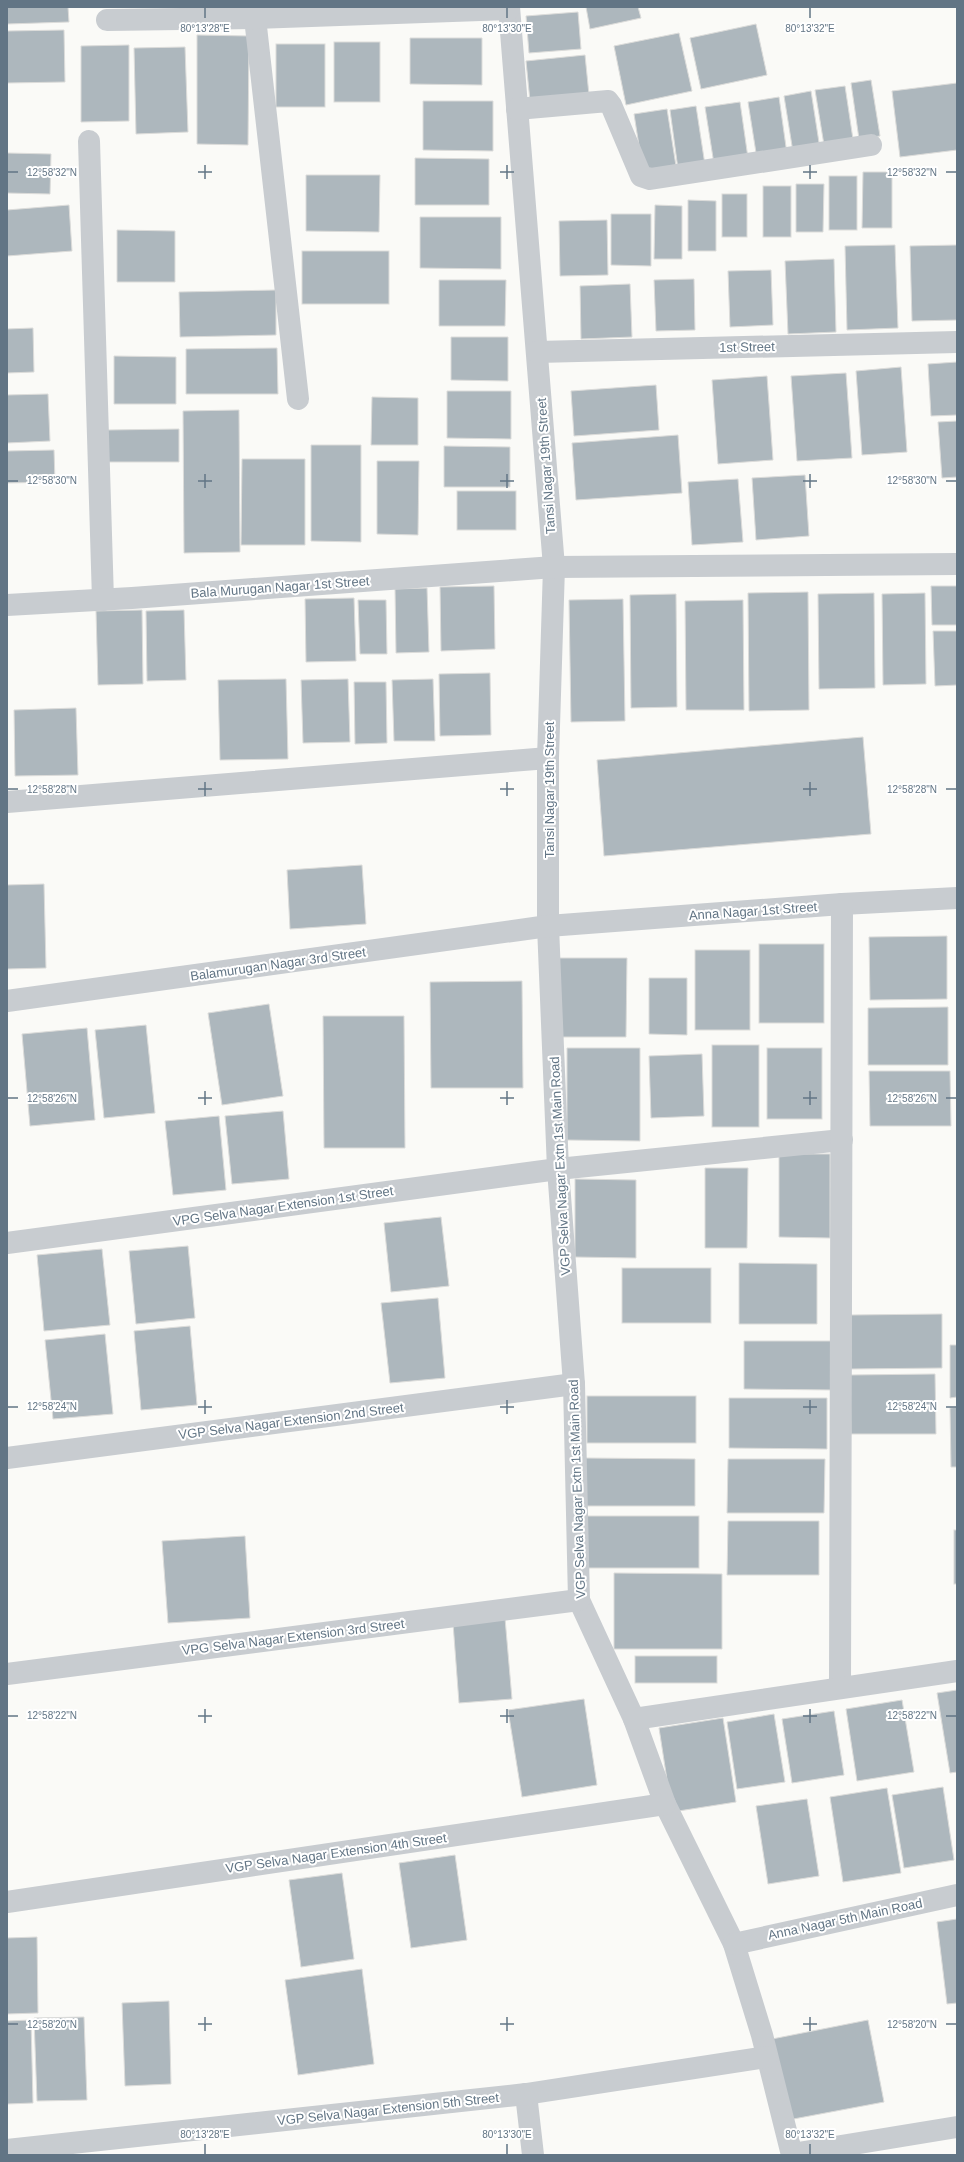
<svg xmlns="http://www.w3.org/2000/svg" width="964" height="2162" viewBox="0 0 964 2162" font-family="Arial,sans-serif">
<rect width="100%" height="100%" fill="#fafaf7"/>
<g fill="#adb7bd" stroke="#dcdcda">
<polygon points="7,7 68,7 69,22 7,24"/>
<polygon points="586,7 638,7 641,18 590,29"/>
<polygon points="578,12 581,49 529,53 526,16"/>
<polygon points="756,24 767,75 701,89 690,38"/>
<polygon points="64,30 65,82 7,83 7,31"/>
<polygon points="679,33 692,91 626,105 614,46"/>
<polygon points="197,35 249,36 248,145 197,144"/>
<polygon points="410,38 482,38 482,85 410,84"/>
<rect x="334" y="42" width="46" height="60"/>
<rect x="276" y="44" width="49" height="63"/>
<polygon points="129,45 129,121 81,122 81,46"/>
<polygon points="185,47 188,132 136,134 134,48"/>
<polygon points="585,55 589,95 530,101 526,61"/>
<polygon points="871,80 880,136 859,139 851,83"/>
<polygon points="957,83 957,150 900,157 892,91"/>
<polygon points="845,86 854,146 825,151 815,90"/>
<polygon points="811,91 820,149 793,152 784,96"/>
<polygon points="779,97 787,154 757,159 748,102"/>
<polygon points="423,101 493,101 493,151 423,150"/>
<polygon points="740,102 748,158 714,164 705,107"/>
<polygon points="696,106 705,165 678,169 670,110"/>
<polygon points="667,109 676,166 643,171 634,114"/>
<polygon points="7,153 51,154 50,194 7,193"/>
<polygon points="415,158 489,159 489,205 415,205"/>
<polygon points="863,172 892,172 892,228 862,228"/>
<polygon points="306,175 380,175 379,232 306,231"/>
<rect x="829" y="176" width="28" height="54"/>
<polygon points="796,184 824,184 823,232 796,232"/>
<rect x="763" y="186" width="28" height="51"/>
<rect x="722" y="194" width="25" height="43"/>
<polygon points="688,200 716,201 716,251 688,251"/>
<polygon points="69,205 72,251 7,256 7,210"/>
<polygon points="655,205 682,206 682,259 654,259"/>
<polygon points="611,214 651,214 651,266 611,265"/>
<polygon points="420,217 501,217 501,269 420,268"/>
<polygon points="607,220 608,275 560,276 559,221"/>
<polygon points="117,230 175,231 175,282 117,282"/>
<polygon points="895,245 898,328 847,330 845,246"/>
<polygon points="957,245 957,320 912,321 910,246"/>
<rect x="302" y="251" width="87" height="53"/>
<polygon points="834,259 836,332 788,334 785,261"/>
<polygon points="771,270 773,325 730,327 728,271"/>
<polygon points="694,279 695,330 656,331 654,280"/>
<polygon points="439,280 506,280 505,326 439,326"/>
<polygon points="630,284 632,337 581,339 580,286"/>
<polygon points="276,290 276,335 180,337 179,292"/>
<polygon points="33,328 34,372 7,373 7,329"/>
<polygon points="451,337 508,337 508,381 451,380"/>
<polygon points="277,348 278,394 186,394 186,349"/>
<polygon points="114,356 176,357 176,404 114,404"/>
<polygon points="957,362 957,415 931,416 928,364"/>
<polygon points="901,367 907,452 862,455 856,371"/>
<polygon points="846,373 852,458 797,461 791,376"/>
<polygon points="767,376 773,460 718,464 712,380"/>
<polygon points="656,385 659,430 574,436 571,391"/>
<polygon points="447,391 511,391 511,439 447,438"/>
<polygon points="48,394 50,441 7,443 7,395"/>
<polygon points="372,397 418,398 418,445 371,445"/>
<polygon points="239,410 240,552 184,553 183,411"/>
<polygon points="957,421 957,477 942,478 938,422"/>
<polygon points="179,429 179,462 107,462 107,430"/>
<polygon points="678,435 682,493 576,500 572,443"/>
<polygon points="311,445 361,445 361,542 311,541"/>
<polygon points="444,446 510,447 510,487 444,487"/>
<polygon points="54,450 55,482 7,483 7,451"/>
<polygon points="242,459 305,459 305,545 241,545"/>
<polygon points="377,461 419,461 418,535 377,534"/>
<polygon points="805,475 809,536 756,540 752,478"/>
<polygon points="738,479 743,542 692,545 688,482"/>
<rect x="457" y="491" width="59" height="39"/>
<polygon points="494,586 495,649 441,651 440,587"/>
<polygon points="931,586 957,586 957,625 932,625"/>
<polygon points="427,588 429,652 396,653 395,589"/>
<polygon points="808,592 809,710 749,711 748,593"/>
<polygon points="874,593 875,688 819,689 818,594"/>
<polygon points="925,593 926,684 883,685 882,594"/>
<polygon points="676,594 677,707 631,708 630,595"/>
<polygon points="354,598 356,661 306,662 305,599"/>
<polygon points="623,599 625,721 571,722 569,600"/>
<polygon points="358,600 386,600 387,654 360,654"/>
<polygon points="743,600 744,710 686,710 685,601"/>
<polygon points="142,610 143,684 98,685 96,611"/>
<polygon points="184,610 186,680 147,681 146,611"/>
<polygon points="933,631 957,631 957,685 935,686"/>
<polygon points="490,673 491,735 440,736 439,674"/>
<polygon points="286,679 288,759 220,760 218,680"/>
<polygon points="348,679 350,742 303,743 301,680"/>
<polygon points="433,679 435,741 394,741 392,680"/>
<polygon points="354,682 386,682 387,743 355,744"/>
<polygon points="76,708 78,775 15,776 14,710"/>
<polygon points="863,737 871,834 604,856 597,760"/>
<polygon points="362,865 366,924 290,929 287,870"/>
<polygon points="44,884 46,968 7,969 7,885"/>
<polygon points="947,936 947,999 870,1000 869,937"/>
<rect x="759" y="944" width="65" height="79"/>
<rect x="695" y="950" width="55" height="80"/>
<polygon points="558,958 627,958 626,1037 557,1037"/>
<polygon points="649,978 687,978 687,1035 649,1034"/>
<polygon points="522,981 523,1088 431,1088 430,982"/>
<polygon points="269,1004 283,1096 222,1105 208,1013"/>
<polygon points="948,1007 948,1065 868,1065 868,1008"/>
<polygon points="323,1016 404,1016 405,1148 324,1148"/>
<polygon points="146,1025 155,1113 104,1118 95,1030"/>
<polygon points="87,1028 95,1120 30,1126 22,1034"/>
<rect x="712" y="1045" width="47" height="82"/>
<polygon points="567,1048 640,1048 640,1141 567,1140"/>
<rect x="767" y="1048" width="55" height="71"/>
<polygon points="702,1054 704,1116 651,1118 649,1056"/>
<polygon points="869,1071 950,1071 951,1126 870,1126"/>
<polygon points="283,1111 289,1179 232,1184 225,1116"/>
<polygon points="219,1116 226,1190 173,1195 165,1121"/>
<polygon points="779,1154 830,1154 830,1238 779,1237"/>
<polygon points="705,1168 748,1168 747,1248 705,1248"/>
<polygon points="575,1179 636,1180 636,1258 575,1257"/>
<polygon points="441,1217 449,1286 391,1292 384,1223"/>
<polygon points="188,1246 195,1318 136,1324 129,1251"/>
<polygon points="102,1249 110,1325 44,1331 37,1255"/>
<polygon points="739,1263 817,1264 817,1324 739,1324"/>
<rect x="622" y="1268" width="89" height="55"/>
<polygon points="438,1298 445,1378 390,1383 381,1303"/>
<polygon points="942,1314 942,1368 851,1369 851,1315"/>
<polygon points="190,1326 197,1405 141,1410 134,1331"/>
<polygon points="105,1334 113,1414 53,1419 45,1340"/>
<polygon points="744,1341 833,1341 833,1390 744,1389"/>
<polygon points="950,1345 957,1345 957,1397 950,1398"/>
<polygon points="935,1374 936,1434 851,1434 850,1375"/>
<rect x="587" y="1396" width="109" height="47"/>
<polygon points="729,1398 827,1398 827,1449 729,1448"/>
<polygon points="957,1407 957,1467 951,1467 950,1408"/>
<polygon points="584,1458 695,1459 695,1506 583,1506"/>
<polygon points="728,1459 825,1459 824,1513 727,1513"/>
<rect x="586" y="1516" width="113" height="52"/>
<polygon points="728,1521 819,1521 819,1575 727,1575"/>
<rect x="954" y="1530" width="3" height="54"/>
<polygon points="245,1536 250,1618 168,1623 162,1541"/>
<polygon points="614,1573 722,1574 722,1649 614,1649"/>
<polygon points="505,1618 512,1699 459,1703 453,1623"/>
<rect x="635" y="1656" width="82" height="27"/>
<polygon points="957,1690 957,1772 950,1773 937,1693"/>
<polygon points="584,1699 597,1785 522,1797 508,1710"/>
<polygon points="902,1700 914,1772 857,1781 846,1709"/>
<polygon points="834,1711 844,1775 792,1783 782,1719"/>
<polygon points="774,1714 785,1782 737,1789 727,1722"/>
<polygon points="723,1718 736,1802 672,1812 659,1728"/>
<polygon points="943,1787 954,1860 904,1868 892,1795"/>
<polygon points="887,1788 901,1873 843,1882 830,1797"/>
<polygon points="807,1799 819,1876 768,1884 756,1806"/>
<polygon points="455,1855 467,1940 411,1948 399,1863"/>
<polygon points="342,1873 354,1959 301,1967 289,1880"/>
<polygon points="957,1919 957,2003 947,2004 937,1922"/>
<polygon points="37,1937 38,2013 7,2014 7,1938"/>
<polygon points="362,1969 374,2064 298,2075 285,1980"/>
<polygon points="169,2001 171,2084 125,2086 122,2003"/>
<polygon points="84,2017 87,2100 37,2101 34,2018"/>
<polygon points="31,2020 33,2103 7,2104 7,2021"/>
<polygon points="868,2020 884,2102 788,2120 772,2039"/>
</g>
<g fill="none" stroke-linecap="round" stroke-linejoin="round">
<g stroke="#c8ccd0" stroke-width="22">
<polyline points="509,7 554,567 548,758 548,926 558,1169 574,1384 579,1600 634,1719 665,1804 734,1944 762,2035 792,2155"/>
<polyline points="255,18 298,399"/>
<polyline points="107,20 255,18 509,9"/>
<polyline points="517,109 608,101 611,105 641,176 650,179 871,145"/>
<polyline points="89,141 103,600"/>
<polyline points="537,352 957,342"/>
<polyline points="7,605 132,598 554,567 957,564"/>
<polyline points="7,802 548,758"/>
<polyline points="7,1001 548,926 842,904 957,898"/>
<polyline points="7,1243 558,1169 842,1140"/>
<polyline points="7,1458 574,1384"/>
<polyline points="7,1674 579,1600"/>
<polyline points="840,1687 842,904"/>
<polyline points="634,1719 957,1671"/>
<polyline points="7,1902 665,1804"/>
<polyline points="734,1944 957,1895"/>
<polyline points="526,2094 533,2155"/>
<polyline points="7,2150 526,2094 767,2057"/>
<polyline points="792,2154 957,2127"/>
</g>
</g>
<path fill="none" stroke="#627585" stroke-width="1.5" d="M205,8V18M507,8V18M810,8V18M205,165V179M507,165V179M810,165V179M8,172H18M198,172H212M500,172H514M803,172H817M946,172H956M205,474V488M507,474V488M810,474V488M8,481H18M198,481H212M500,481H514M803,481H817M946,481H956M205,782V796M507,782V796M810,782V796M8,789H18M198,789H212M500,789H514M803,789H817M946,789H956M205,1091V1105M507,1091V1105M810,1091V1105M8,1098H18M198,1098H212M500,1098H514M803,1098H817M946,1098H956M205,1400V1414M507,1400V1414M810,1400V1414M8,1407H18M198,1407H212M500,1407H514M803,1407H817M946,1407H956M205,1709V1723M507,1709V1723M810,1709V1723M8,1716H18M198,1716H212M500,1716H514M803,1716H817M946,1716H956M205,2017V2031M507,2017V2031M810,2017V2031M8,2024H18M198,2024H212M500,2024H514M803,2024H817M946,2024H956M205,2144V2154M507,2144V2154M810,2144V2154"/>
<g text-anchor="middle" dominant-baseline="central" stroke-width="4" stroke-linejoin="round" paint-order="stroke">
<g font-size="13" fill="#627585" stroke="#fff">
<text transform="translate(747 347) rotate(-1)">1st Street</text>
<text transform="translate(546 466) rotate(-94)">Tansi Nagar 19th Street</text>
<text transform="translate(280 587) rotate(-4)">Bala Murugan Nagar 1st Street</text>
<text transform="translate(549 790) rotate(-90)">Tansi Nagar 19th Street</text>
<text transform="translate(753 911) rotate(-4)">Anna Nagar 1st Street</text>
<text transform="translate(278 964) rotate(-8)">Balamurugan Nagar 3rd Street</text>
<text transform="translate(560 1166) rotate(-93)">VGP Selva Nagar Extn 1st Main Road</text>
<text transform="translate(283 1206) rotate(-8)">VPG Selva Nagar Extension 1st Street</text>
<text transform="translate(291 1421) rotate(-7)">VGP Selva Nagar Extension 2nd Street</text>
<text transform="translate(577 1489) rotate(-92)">VGP Selva Nagar Extn 1st Main Road</text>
<text transform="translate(293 1637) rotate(-7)">VPG Selva Nagar Extension 3rd Street</text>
<text transform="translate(336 1853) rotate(-8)">VGP Selva Nagar Extension 4th Street</text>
<text transform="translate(845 1919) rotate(-12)">Anna Nagar 5th Main Road</text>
<text transform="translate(388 2109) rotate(-6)">VGP Selva Nagar Extension 5th Street</text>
</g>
</g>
<g font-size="10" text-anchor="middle" fill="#627585" stroke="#fff" stroke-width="4" stroke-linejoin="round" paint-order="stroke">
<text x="205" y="32">80°13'28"E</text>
<text x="507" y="32">80°13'30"E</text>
<text x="810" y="32">80°13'32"E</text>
<text x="52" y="176">12°58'32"N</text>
<text x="912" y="176">12°58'32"N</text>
<text x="52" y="484">12°58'30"N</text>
<text x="912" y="484">12°58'30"N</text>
<text x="52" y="793">12°58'28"N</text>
<text x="912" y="793">12°58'28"N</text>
<text x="52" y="1102">12°58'26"N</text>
<text x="912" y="1102">12°58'26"N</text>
<text x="52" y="1410">12°58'24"N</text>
<text x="912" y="1410">12°58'24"N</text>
<text x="52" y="1719">12°58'22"N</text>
<text x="912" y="1719">12°58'22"N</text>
<text x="52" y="2028">12°58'20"N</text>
<text x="912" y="2028">12°58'20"N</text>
<text x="205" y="2138">80°13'28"E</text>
<text x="507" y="2138">80°13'30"E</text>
<text x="810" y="2138">80°13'32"E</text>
</g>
<rect width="964" height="2162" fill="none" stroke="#627585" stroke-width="16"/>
</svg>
